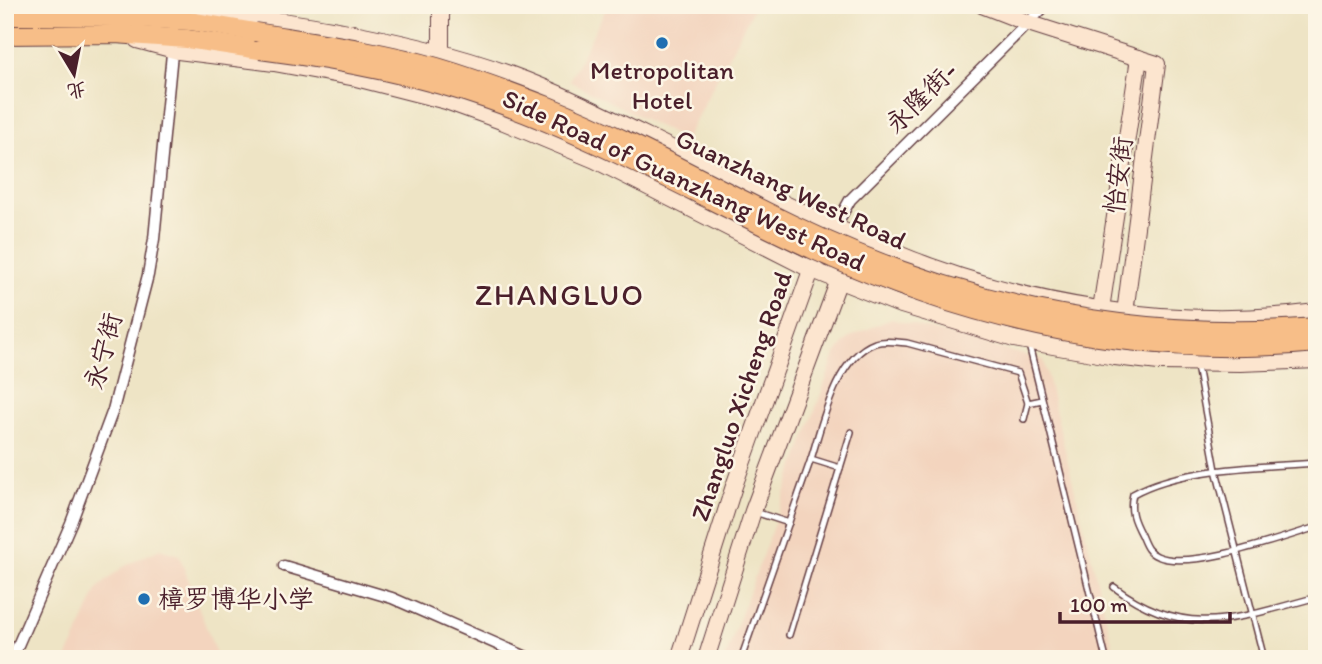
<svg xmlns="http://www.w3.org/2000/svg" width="1322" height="664" viewBox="0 0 1322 664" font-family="Itim,'LXGW WenKai TC',sans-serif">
<rect width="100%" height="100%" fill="#fcf5e5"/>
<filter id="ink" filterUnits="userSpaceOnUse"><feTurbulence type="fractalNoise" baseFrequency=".0143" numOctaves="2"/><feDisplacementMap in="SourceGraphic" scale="14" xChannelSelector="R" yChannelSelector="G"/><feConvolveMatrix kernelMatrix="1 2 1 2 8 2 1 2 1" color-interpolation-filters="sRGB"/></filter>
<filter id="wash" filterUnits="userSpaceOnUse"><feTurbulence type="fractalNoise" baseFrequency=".00686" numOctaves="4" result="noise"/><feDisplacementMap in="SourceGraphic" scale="28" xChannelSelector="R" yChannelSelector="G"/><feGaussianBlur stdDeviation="1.57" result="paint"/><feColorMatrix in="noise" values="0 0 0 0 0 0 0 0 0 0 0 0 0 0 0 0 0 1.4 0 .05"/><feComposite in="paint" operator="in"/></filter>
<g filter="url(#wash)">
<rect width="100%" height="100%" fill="#eee4c5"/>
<g fill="#f3d4be">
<polygon points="608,5 755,5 685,140 569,81"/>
<polygon points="891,319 1043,360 1116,659 725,659 835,355 850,337"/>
<polygon points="160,549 179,555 218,659 67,659 98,588 123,567"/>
</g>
</g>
<g filter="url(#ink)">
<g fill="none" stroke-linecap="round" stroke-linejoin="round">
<defs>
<g id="lane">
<polyline points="1029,345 1106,659"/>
<polyline points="1197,366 1216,470 1264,659"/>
<polyline points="1024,419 1028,403"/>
<path d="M1317,463C1262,467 1181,467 1133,494C1129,510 1133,520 1141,535C1145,544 1147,552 1157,556C1189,571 1281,538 1317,527"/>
<path d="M840,468L811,459C822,424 836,357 875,343C885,340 896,342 907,343L1018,373L1028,403L1042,400"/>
<polyline points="755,512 789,523"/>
<path d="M1114,587C1186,641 1238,618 1317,597"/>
<polyline points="789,635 851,432"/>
<polyline points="741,659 811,459"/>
</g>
<g id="street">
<polyline points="835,227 850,200 1046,5"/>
<polyline points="284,566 392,598 531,659"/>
<polyline points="12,659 71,523 113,410 148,275 154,239 173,43"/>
</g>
<g id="secondary">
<path d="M181,5L190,21C242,12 292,22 343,31C399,42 455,54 509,74C567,95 622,124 677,151C744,185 812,218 881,247C1017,305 1170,331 1317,312"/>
<polyline points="982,5 1028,23 1157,64 1125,313"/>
<polyline points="137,40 178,51 274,63 356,78 446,101 504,122 595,160 810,269 898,304 1014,339 1115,357 1159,362 1240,363 1317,360"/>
<polyline points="441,52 441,5"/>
<polyline points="1101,309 1139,58"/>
<polyline points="679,659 734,486 814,262"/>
<polyline points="706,659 753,511 839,280 838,271"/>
</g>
<g id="primary">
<polyline points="5,16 97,16 190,21 255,32"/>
<polyline points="5,35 115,34 187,39 260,50"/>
</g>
</defs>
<use href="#lane" stroke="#633d42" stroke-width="8"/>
<use href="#street" stroke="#633d42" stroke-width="13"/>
<use href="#secondary" stroke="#633d42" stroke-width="18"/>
<use href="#primary" stroke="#633d42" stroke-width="20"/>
<use href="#lane" stroke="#fff" stroke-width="5"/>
<use href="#street" stroke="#fff" stroke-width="10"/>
<use href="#secondary" stroke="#fce5cf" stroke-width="16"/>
<use href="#primary" stroke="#f7be88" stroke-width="18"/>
<defs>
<g id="primary-bridge">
<path d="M255,32C316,42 378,50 437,67C474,78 512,92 548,106C635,141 716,188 800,228C964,306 1135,342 1317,327"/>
<path d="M260,50C337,60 415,74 489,100C603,140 708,202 818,252C975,323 1144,360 1317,343"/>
</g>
</defs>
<use href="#primary-bridge" stroke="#633d42" stroke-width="20" stroke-linecap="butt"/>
<use href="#primary-bridge" stroke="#f7be88" stroke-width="18"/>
</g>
</g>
<g fill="#1f6fb2" stroke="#fcf5e5" stroke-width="2.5">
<circle cx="662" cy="43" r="7"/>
<circle cx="144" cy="599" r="7"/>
</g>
<g text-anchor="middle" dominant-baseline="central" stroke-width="5" stroke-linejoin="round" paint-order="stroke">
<g font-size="26" fill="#4a1f2b" stroke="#fcf5e5">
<text x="662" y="70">Metropolitan<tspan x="662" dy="30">Hotel</tspan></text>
<text x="158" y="599" text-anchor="start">樟罗博华小学</text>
</g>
<g font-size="26" fill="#4a1f2b" stroke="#fcf5e5">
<text transform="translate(921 97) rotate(-45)">永隆街-</text>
<text transform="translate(1118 175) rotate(-83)">怡安街</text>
<text transform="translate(684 180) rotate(25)">Side Road of Guanzhang West Road</text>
<text transform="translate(791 189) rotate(25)">Guanzhang West Road</text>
<text transform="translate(103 351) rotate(-75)">永宁街</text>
<text transform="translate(741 396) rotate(-71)">Zhangluo Xicheng Road</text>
</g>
<g font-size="30" letter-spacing="2" fill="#4a1f2b" stroke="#fcf5e5">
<text x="560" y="294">ZHANGLUO</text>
</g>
</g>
<rect width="1322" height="664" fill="none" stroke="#fcf5e5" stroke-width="28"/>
<g transform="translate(74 74) rotate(170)" stroke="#fcf5e5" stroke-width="5" paint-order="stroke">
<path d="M0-5L12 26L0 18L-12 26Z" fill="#4a1f2b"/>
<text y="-10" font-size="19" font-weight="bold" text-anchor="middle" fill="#4a1f2b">北</text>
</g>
<path d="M1060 612v10h170v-10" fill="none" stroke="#4a1f2b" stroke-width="3.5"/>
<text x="1070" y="612" font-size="21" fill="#4a1f2b" stroke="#fcf5e5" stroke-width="5" paint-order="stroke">100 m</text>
</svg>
